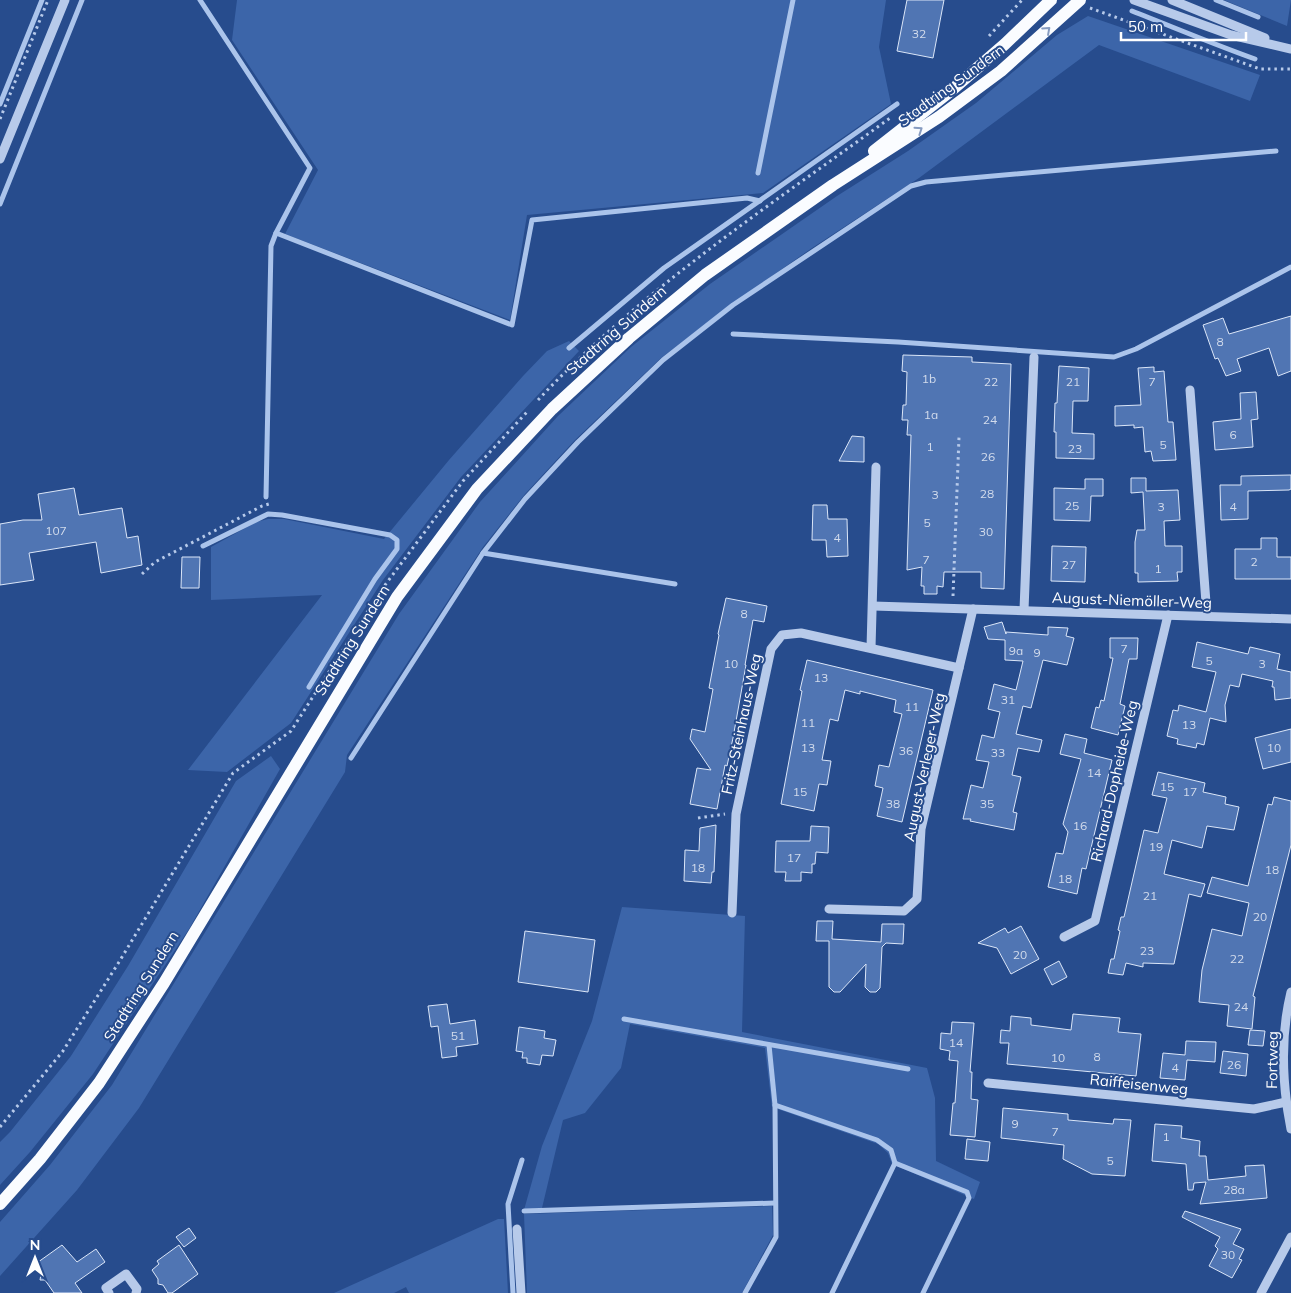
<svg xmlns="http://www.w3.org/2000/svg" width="1291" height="1293" viewBox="0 0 1291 1293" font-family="Mulish,sans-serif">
<rect width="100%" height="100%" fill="#274c8d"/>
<g fill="#3c65a9">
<polygon points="237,0 886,0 879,47 891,104 763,193 527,215 510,320 285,234 318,170 232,40"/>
<polygon points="1224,0 1291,0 1287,26"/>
<polygon points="1088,16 1260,75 1250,101 1099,45 919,178 812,248 732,304 661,358 575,440 525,494 483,547 347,755 345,772 139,1108 77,1190 0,1276 0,1222 50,1165 112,1085 399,614 480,502 558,416 631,347 710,284 837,196 908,151 976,103 1057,35"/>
<polygon points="569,341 579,351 461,477 383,580 291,723 227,772 188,770 322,595 211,600 211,547 256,522 268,519 284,519 384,539 449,460 523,376 547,351"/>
<polygon points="271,756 280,769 189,929 93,1074 30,1152 0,1185 0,1142 10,1132 71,1056 128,966 236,781"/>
<polygon points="622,907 745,916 742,1032 927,1068 935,1098 936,1161 980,1182 974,1199 892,1164 888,1153 878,1144 772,1107 765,1048 630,1024 621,1068 585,1113 563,1120 542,1208 524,1210 542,1146 592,1021"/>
<polygon points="772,1206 773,1235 742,1293 527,1293 524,1214"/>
<polygon points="498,1219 504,1219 508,1293 409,1293 406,1287 394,1293 334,1293"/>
</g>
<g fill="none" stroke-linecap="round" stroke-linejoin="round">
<g stroke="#abc4eb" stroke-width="5">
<polyline points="200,0 310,168 276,233 271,246 266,497"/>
<polyline points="1216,0 1258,17"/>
<path d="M1132,11C1173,27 1213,44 1255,59"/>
<polyline points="0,104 42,0"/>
<polyline points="758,173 793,0"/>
<polyline points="0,204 82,0"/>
<polyline points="276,233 512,325 532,220 747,198 760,201"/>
<polyline points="733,334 898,342 1114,357 1136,349 1291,267"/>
<polyline points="569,348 664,268 897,104"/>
<polyline points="203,546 268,514 282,515 390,535 397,540 397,549 375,579 309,687"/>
<polyline points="483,553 675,584"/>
<polyline points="351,758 483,553 525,499 578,442 663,360 733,305 911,186 926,182 1276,151"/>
<polyline points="624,1019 908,1069"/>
<polyline points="775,1105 877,1140 891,1150 895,1163 832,1293"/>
<polyline points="895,1163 967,1192 969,1198 923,1293"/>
<polyline points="524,1211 775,1203"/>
<polyline points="513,1293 508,1204 522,1160"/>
<polyline points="745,1293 776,1237 775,1105 769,1045"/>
</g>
</g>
<g fill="#5075b3" stroke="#dbe6f8">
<polygon points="907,0 944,0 933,58 897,51"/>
<polygon points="1291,316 1291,371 1278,376 1269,348 1237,359 1241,371 1226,376 1218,358 1215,359 1203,325 1223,318 1229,334"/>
<polygon points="903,355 972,357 972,362 1011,364 1004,589 981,588 981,572 944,572 943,587 937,586 937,594 924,594 924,586 921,586 922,567 907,570 911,435 907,435 908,420 902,420 903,405 906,405 907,372 902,371"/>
<polygon points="1059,366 1089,368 1088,401 1073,401 1072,433 1094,434 1094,459 1056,458 1056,432 1054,432 1055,403 1057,403"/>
<polygon points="1154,367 1154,372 1164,371 1168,422 1173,422 1176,460 1153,461 1151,451 1145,452 1143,427 1134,428 1134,425 1115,426 1115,406 1141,405 1138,368"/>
<polygon points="1256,392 1258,419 1251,420 1253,447 1215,450 1213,422 1241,419 1240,393"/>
<polygon points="852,436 864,437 864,462 839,461"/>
<polygon points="1291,475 1291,489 1289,490 1248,491 1248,519 1221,520 1220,485 1241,485 1241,476"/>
<polygon points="1131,478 1146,478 1146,491 1178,490 1180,520 1164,521 1165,546 1182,546 1182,572 1177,572 1178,581 1138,582 1138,573 1135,573 1135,542 1137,530 1145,530 1143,492 1131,493"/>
<polygon points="1085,479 1103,479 1103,496 1091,496 1090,521 1054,520 1054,488 1085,489"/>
<polygon points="74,488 79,515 122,508 127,538 138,536 142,565 101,573 96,542 29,553 34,580 0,585 0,524 23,520 42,520 38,494"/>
<polygon points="813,505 827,505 828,519 847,519 848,556 827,557 826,540 812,540"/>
<polygon points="1261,538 1277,538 1277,557 1291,557 1291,579 1235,579 1235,549 1261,549"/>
<polygon points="1052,546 1086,547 1085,582 1051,581"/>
<polygon points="182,557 200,557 199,588 181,588"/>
<polygon points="726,598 767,606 764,622 753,620 745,665 746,665 733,738 727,766 725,765 717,809 690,804 697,768 711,770 690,739 692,729 705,732 713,689 709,688 719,635 718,634"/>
<polygon points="1002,622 1006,634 1006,632 1048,635 1048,627 1068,628 1066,636 1074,638 1067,665 1043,660 1031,708 1023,706 1016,734 1042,740 1039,752 1018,748 1012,775 1021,777 1013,812 1017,813 1014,830 970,821 971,819 963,819 971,785 983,788 989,762 976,760 982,735 994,738 1000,712 988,709 994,684 1016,690 1023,661 1005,660 1005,640 988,639 984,627"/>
<polygon points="1110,638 1138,638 1137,659 1129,659 1120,704 1125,706 1118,735 1091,728 1096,707 1099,708 1101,700 1104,701 1113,658 1110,658"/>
<polygon points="1197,642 1248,654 1250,647 1280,654 1277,669 1291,672 1291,698 1275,700 1274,687 1272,687 1273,681 1242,674 1239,687 1230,685 1225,705 1226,722 1210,718 1204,745 1197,743 1196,748 1177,744 1178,739 1167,736 1173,710 1178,711 1179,705 1206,712 1216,672 1192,667"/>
<polygon points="807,660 933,690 902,822 877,816 883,788 875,786 879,765 889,767 902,714 894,712 896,700 860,691 860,694 845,690 838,721 830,719 822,760 831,761 827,785 819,784 814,811 781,804 802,691 800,690"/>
<polygon points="1291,729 1291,762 1263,769 1255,738"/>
<polygon points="1065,734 1087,739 1084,753 1112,760 1086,869 1082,868 1077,894 1048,887 1056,853 1063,854 1068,832 1063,824 1081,759 1060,754"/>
<polygon points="1158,772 1205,783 1203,792 1226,797 1225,804 1239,807 1234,830 1207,826 1202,848 1172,840 1164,874 1205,884 1201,897 1189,894 1174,964 1143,963 1143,967 1126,963 1123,975 1108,973 1111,959 1114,959 1120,931 1118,930 1121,917 1124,917 1144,830 1158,833 1167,798 1152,795"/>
<polygon points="1274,797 1291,801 1291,845 1253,996 1255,997 1252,1029 1227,1026 1229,1005 1199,1002 1202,970 1212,929 1242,936 1249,903 1207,893 1212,877 1248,886 1268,804 1272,805"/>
<polygon points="716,825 714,872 712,872 711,883 684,881 685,850 699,851 700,828"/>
<polygon points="811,826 829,827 828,853 816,852 815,864 812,864 812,873 801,872 801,881 785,881 786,872 775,872 776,841 810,841"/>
<polygon points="817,921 833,921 832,939 881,942 882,924 904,924 903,944 886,943 882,947 880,988 876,992 870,992 865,987 866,964 840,992 834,992 829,987 829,941 816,941"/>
<polygon points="1021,926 1039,959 1011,974 997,948 978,943 1005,928 1008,933"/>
<polygon points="525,931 595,940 588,992 518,982"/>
<polygon points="1059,961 1067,977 1052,985 1044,969"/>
<polygon points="447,1004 450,1024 475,1020 478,1044 456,1047 457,1056 442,1058 438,1026 431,1027 428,1006"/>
<polygon points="1073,1014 1120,1018 1118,1032 1141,1034 1136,1076 1007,1064 1009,1043 1000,1043 1001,1030 1010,1031 1011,1016 1031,1018 1031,1025 1071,1030"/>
<polygon points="952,1022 974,1023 970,1072 972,1072 971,1099 978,1100 975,1137 950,1135 953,1103 955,1103 958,1061 949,1060 950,1051 940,1049 941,1033 951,1034"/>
<polygon points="519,1027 545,1031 544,1038 556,1040 553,1056 542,1055 540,1065 527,1063 527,1058 522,1058 523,1052 516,1051"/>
<polygon points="1250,1030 1265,1031 1263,1046 1248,1045"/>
<polygon points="1186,1041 1216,1042 1215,1062 1187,1060 1185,1080 1160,1078 1163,1053 1185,1055"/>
<polygon points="1223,1051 1248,1054 1246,1076 1220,1073"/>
<polygon points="1003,1108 1068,1114 1068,1120 1113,1124 1114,1119 1131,1120 1125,1176 1092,1174 1063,1159 1064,1145 1001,1138"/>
<polygon points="1155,1124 1182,1126 1181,1138 1200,1141 1199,1156 1206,1156 1208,1180 1246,1176 1245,1166 1264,1165 1267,1198 1200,1204 1206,1182 1194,1183 1193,1190 1188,1190 1186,1164 1152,1161"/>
<polygon points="967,1139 990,1142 988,1161 965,1159"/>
<polygon points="1185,1211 1241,1229 1233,1244 1244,1249 1239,1259 1242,1260 1232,1278 1209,1266 1218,1249 1215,1246 1220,1237 1182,1217"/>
<polygon points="189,1228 196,1238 184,1247 176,1237"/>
<polygon points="62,1245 77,1262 96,1249 105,1262 75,1283 82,1293 54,1293 45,1280 40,1280 41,1274 34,1265"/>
<polygon points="179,1245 198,1274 172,1293 168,1293 163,1285 158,1284 158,1279 152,1270 159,1264 157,1261"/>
</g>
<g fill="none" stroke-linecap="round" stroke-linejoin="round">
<g stroke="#b7caea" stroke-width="3" stroke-dasharray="2.5 4" stroke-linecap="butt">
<polyline points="1090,8 1260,69 1291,69"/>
<polyline points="989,36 1022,0"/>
<polyline points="0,119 48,0"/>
<path d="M538,400C641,290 769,206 890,118"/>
<polyline points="142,574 155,562 262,506 272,503"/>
<polyline points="953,596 959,437"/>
<polyline points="698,818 725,814"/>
<polyline points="0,1127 63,1051 119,962 233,773 291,731 382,589 463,481 527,412"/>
</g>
<g stroke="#b7caea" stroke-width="9">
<polyline points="1134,0 1231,35 1291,49"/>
<polyline points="1172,0 1265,38"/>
<polyline points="0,159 65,0"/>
<polyline points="1190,390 1207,616"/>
<polyline points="873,606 1291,619"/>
<polyline points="1024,610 1034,357"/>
<polyline points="871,648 876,467"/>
<polyline points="829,909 904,911 917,899 921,829 973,609"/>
<polyline points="732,913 736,814 771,649 782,635 801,633 959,668"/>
<polyline points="1064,937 1095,921 1168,615"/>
<path d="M1291,992C1280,1037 1282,1084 1291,1129"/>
<polyline points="988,1083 1254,1109 1286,1102"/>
<polyline points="517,1229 521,1293"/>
<polyline points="109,1293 106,1288 126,1274 137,1289 136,1293"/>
<polyline points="1261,1293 1291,1237"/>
</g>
<g stroke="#fafcff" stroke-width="12">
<polyline points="874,151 953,89 1005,44 1051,0"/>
<polyline points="0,1204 40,1159 99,1083 164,983 397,597 477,489 552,409 629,338 705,275 833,185 939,117 1001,71 1080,0"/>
</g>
</g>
<defs><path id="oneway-chevron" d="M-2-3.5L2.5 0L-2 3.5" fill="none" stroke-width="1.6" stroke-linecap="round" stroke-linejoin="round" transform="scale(1.25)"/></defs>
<g stroke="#869bc0">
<use href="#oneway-chevron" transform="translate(1047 30) rotate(-42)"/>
<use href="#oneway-chevron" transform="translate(919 130) rotate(-34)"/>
</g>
<g text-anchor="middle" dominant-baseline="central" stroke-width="4" stroke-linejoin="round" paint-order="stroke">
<g font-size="12" fill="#d3dcec">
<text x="919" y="33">32</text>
<text x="1220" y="341">8</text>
<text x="929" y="378">1b</text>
<text x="991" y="381">22</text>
<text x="1073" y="381">21</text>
<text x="1152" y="381">7</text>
<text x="931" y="414">1a</text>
<text x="990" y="419">24</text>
<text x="1233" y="434">6</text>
<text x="1163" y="444">5</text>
<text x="930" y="446">1</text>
<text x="1075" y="448">23</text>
<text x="988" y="456">26</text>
<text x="987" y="493">28</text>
<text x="935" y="494">3</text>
<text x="1072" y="505">25</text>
<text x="1161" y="506">3</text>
<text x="1233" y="506">4</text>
<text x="927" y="522">5</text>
<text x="56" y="530">107</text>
<text x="986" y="531">30</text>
<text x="837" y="537">4</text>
<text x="926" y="559">7</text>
<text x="1254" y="561">2</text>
<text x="1069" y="564">27</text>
<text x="1158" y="568">1</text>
<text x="744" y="613">8</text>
<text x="1124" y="648">7</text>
<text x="1016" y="650">9a</text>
<text x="1037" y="652">9</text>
<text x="1209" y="660">5</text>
<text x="731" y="663">10</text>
<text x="1262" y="663">3</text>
<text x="821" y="677">13</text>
<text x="1008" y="699">31</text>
<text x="912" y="706">11</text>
<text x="808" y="722">11</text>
<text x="1189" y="724">13</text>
<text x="808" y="747">13</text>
<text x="1274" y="747">10</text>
<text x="906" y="750">36</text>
<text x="998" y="752">33</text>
<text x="1094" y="772">14</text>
<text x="1167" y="786">15</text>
<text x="800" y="791">15</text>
<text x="1190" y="791">17</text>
<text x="893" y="803">38</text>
<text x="987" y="803">35</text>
<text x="1080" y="825">16</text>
<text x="1156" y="846">19</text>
<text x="794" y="857">17</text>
<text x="698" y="867">18</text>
<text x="1272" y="869">18</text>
<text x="1065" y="878">18</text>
<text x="1150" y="895">21</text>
<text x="1260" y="916">20</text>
<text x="1147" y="950">23</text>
<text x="1020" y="954">20</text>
<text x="1237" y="958">22</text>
<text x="1241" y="1006">24</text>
<text x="458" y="1035">51</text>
<text x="956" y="1042">14</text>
<text x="1097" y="1056">8</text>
<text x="1058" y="1057">10</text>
<text x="1234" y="1064">26</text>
<text x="1175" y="1067">4</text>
<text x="1015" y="1123">9</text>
<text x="1055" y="1131">7</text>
<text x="1166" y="1136">1</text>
<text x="1110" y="1160">5</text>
<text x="1234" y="1189">28a</text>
<text x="1228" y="1254">30</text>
</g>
<g font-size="15" fill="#fff" stroke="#274c8d">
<text transform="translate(951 85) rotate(-36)">Stadtring Sundern</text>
<text transform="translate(616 330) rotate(-41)">Stadtring Sundern</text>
<text transform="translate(1132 600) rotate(2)">August-Niemöller-Weg</text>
<text transform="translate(352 640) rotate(-58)">Stadtring Sundern</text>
<text transform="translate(741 724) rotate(-78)">Fritz-Steinhaus-Weg</text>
<text transform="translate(924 767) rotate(-78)">August-Verleger-Weg</text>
<text transform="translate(1114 781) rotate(-77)">Richard-Dopheide-Weg</text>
<text transform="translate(141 986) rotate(-58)">Stadtring Sundern</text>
<text transform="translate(1272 1060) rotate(-89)">Fortweg</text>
<text transform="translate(1139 1084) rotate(6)">Raiffeisenweg</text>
</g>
</g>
<g transform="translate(35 1258)" stroke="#274c8d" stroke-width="4" paint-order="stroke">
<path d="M0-4L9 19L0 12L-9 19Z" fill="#ffffff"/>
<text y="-8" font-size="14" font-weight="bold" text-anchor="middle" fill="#ffffff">N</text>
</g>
<path d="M1121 32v8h125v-8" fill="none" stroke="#ffffff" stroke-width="2.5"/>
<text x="1128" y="32" font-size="15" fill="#ffffff" stroke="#274c8d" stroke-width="4" paint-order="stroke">50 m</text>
</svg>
